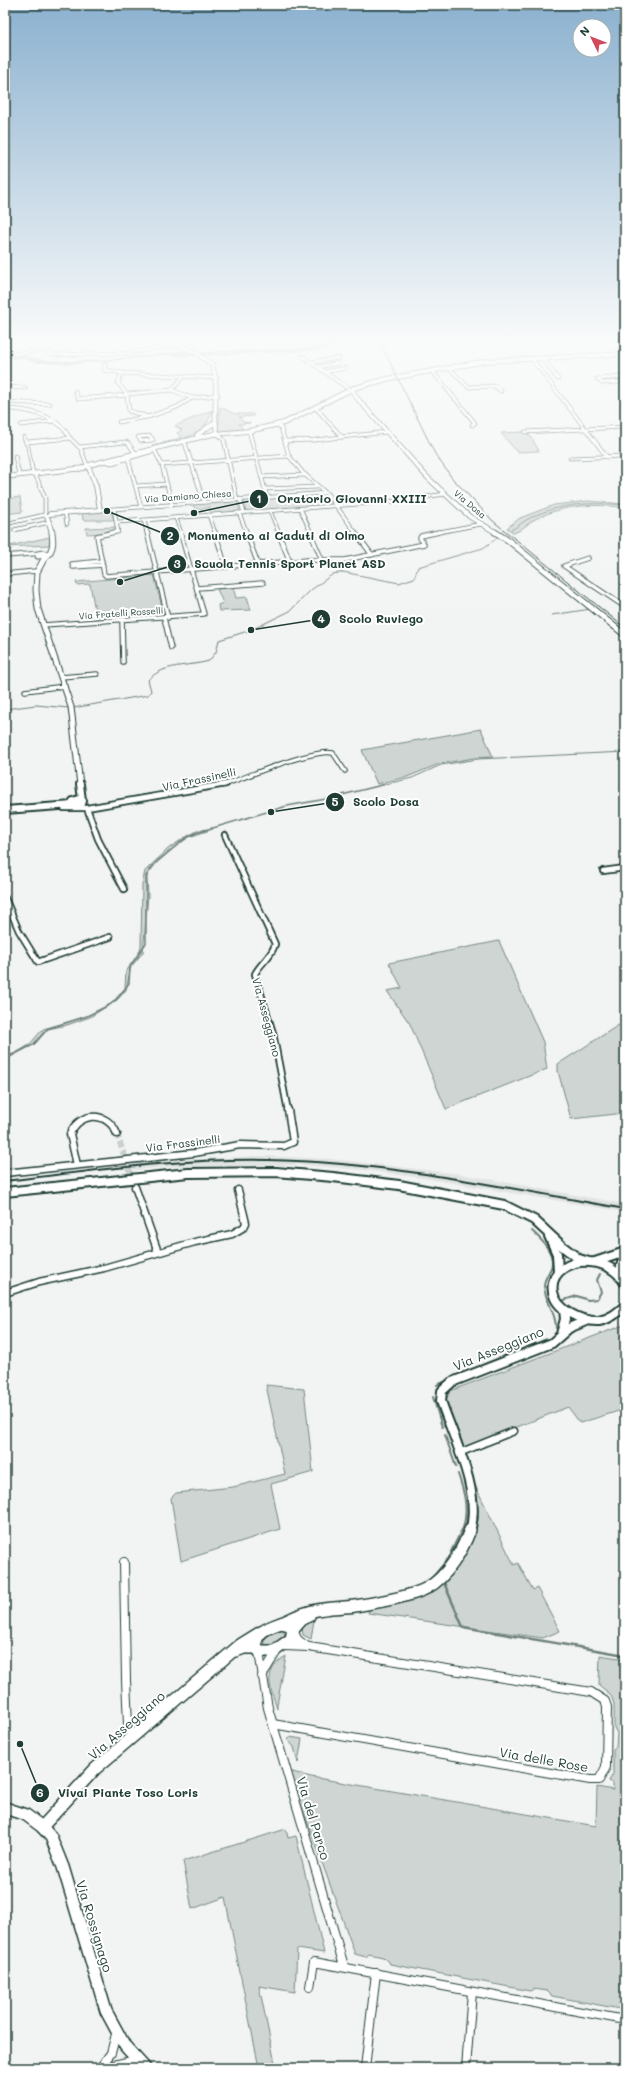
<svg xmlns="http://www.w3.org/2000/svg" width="630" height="2073" viewBox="0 0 630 2073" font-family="Mali,sans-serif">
<rect width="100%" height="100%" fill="#f2f3f3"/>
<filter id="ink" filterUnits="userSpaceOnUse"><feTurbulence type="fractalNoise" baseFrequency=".025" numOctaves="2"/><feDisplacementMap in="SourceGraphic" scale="8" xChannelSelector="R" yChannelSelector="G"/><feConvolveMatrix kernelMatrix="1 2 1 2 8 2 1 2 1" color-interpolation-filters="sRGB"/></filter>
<g filter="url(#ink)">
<polygon fill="#e0e4e3" points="261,1156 330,1159 460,1174 625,1204 625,1212 423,1178 364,1170 303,1165 166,1167 134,1170 132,1162"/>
<g fill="#ced5d3" stroke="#768984">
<polygon points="482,338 547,338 520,341 484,341"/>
<polygon points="220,407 235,414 253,414 254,416 239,417 243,422 250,423 239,424 243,429 220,431 217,430 216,424 219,423"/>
<path d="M212,410C207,437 176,441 153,447L152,445L172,441L181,437L177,433L182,430L175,426Z"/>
<polygon points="525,432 529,432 530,434 528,434 531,437 539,451 517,452 501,433"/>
<polygon points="324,494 332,505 246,511 243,501"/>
<polygon points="20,497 22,512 5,514 5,499"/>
<polygon points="237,501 240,511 212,514 209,506 209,508 195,509 193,504"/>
<path d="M588,501L625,504V508C595,503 564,505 537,518C528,522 523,530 514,533L507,528L520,518L554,505Z"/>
<polygon points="111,511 114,520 83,520 82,513"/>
<polygon points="115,527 116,532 87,534 86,528"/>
<polygon points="50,537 49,545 5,547"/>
<polygon points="154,575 164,615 97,621 90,584 77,585 76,582"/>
<polygon points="233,587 236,598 247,597 251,610 219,611 218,605 223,603 217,589"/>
<polygon points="481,729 493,757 474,758 439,764 407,777 377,784 362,750"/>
<polygon points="212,828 213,829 189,837 155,862 149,870 147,878 148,896 143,952 131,967 126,990 117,1000 90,1017 67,1025 48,1029 35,1044 5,1060 29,1045 43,1029 85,1017 111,1004 125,988 126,971 138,957 141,946 142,885 145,871 168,849 184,838 197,831"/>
<polygon points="499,941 543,1042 547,1069 446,1109 410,1024 387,991 402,988 389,963"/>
<polygon points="625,1021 625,1113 571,1119 558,1071 558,1064"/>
<polygon points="621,1326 625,1326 625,1409 580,1423 568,1407 461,1449 446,1400 450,1391"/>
<polygon points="266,1385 304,1389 313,1472 271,1484 280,1529 181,1561 171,1498 176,1493 233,1487 285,1474"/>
<polygon points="471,1477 514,1565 518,1563 533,1590 537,1588 560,1631 543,1638 368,1613 369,1607 385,1604 440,1575 470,1525"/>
<polygon points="314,1620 311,1639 303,1635 302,1627 307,1622"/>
<polygon points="279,1631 284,1632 285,1637 274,1646 265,1646 264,1640 270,1634"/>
<polygon points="600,1655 625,1659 625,2010 552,1996 547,1991 534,1989 530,1991 390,1964 383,1957 369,1954 366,1957 355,1954 289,1771 311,1777 596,1826 597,1787 613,1790 613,1783 609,1781 613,1774 613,1749 616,1747 617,1733 614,1728 614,1704 611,1695 599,1685"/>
<path d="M286,1656L277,1705V1709C270,1686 262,1671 286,1656Z"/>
<polygon points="290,1737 302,1739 298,1763 294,1747 287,1739"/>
<polygon points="286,1829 288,1838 296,1836 324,1953 297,1949 295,1992 259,1986 276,2068 259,2068 225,1897 192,1909 183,1861"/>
</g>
<path fill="#a1adaa" stroke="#6d807b" d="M342,338H347L341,343L317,350L179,356L168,354L68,364L36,362L23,358H5C14,350 35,360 46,361C84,363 143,359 181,351L192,353L317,348L336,343Z"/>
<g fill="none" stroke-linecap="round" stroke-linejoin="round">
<g stroke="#6d807b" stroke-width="1">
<polyline points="171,340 184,338"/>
<polyline points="5,341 144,339 165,341"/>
<path d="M511,530C518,527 523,521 530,518C559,503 592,502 625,505"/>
<polyline points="552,615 591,609"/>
<path d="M73,708L148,695L151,691L148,680C164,663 188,667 209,661L216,652L219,640L251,630L290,611L311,590L333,574L343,572L399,583L414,578L418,567L483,548L496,539"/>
<polyline points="5,709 36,705 69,708"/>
<polyline points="382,785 412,778 441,765 478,759 625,752"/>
</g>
<polyline stroke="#6d807b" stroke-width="1.5" points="5,1058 33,1045 47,1029 87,1016 111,1004 119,997 129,983 130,966 146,943 146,876 156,863 183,840 196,833 287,806 326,799 386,784"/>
<g stroke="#6d807b" stroke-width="2">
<path d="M532,1231C542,1240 556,1254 551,1268C547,1277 542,1282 545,1292C548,1305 556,1314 556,1328"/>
<polyline points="561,1301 577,1296 588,1300 597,1299 601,1292 597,1280 600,1274"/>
<polyline points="520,1350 547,1339"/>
<polyline points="437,1385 516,1351"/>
<polyline points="433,1397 442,1427"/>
<polyline points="445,1435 456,1467"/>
<path d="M458,1474C465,1494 469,1511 462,1531"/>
<polyline points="475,1527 478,1518 476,1499"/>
</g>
<g stroke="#6d807b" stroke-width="2.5">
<polyline points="451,1552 462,1530"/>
<polyline points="433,1577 447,1560"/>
<polyline points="447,1579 444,1583 463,1627 625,1655"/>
</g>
<polyline stroke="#c8cfcd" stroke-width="6" stroke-dasharray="6 3" stroke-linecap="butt" points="117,1134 135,1187"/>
<defs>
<g id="street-far4">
<polyline points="5,355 42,350 48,351 53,355 128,353 178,345"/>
<polyline points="302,356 350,390"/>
<polyline points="531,358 607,457"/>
<polyline points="542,358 558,379"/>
<polyline points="312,362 339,358"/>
<polyline points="105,363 104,370 122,373"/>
<polyline points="318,367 339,363"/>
<polyline points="450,369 468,387 495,386 501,391"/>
<polyline points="325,372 345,368"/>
<polyline points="433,372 475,423 472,425"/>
<polyline points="217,378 122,373 118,383 127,395 129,411 148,417 177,407 192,398 218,395"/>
<polyline points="620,382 602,383 597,379 625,377"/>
<polyline points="5,387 26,388"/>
<polyline points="172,390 184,376"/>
<polyline points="75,391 78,399 127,395"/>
<polyline points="127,394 172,390 192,398"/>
<polyline points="5,402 50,404"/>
<polyline points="315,407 342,437"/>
<path d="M5,409C27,409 58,415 69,437"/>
<polyline points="119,422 147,417"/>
<polyline points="21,425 54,421"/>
<polyline points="278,425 281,428 289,456 303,473 328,495 356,533"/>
<polyline points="249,431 267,497"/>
<polyline points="525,432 625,427"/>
<polyline points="218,434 224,440 237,500"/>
<polygon points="150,436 153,440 141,441 138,437"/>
<polyline points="24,437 26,443"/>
<polyline points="184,440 204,502"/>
<polyline points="285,441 315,440 387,432"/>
<polyline points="80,447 125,442 128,443 136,454"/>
<polyline points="154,449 162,465 172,505"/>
<polyline points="15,456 19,475"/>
<polyline points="128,458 141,507"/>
<polyline points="570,458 625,456"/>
<polyline points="108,462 112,463 153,451"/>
<polyline points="162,465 289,456"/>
<polyline points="35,473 45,498 45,514"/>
<polyline points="33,474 27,442 70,438 81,449 87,465"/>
<polyline points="261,477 306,475"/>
<polyline points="136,486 167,484"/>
<polyline points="265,489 319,487"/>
<polyline points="240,499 244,513"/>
<polyline points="300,508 311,533"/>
<polyline points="100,510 326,493"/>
<polyline points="270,511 279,533"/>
<polyline points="65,513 67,524"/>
<polyline points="239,513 247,533"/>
<polyline points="209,515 215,533"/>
<polyline points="176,518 181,533"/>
<polyline points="144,520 147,533"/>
<polyline points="118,522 398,501 445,494"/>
<polyline points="5,524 44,515"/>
<polyline points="14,530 50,522"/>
<polyline points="110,533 118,532 114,509"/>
<polyline points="434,533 481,524"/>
</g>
<g id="street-far3">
<polyline points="115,532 97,536 104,574 106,576 308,560 345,560 424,544 420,538 421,536 439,532"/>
<polyline points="147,532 168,618"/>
<polyline points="215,532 226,567"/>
<polyline points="246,532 258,564"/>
<polyline points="278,532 290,562"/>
<polyline points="310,532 322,560"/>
<polyline points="355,532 372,555"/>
<polyline points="5,556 42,553"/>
<polyline points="588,558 564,566 625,607"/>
<polyline points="102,561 72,564 73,567 103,565"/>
<polyline points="5,574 36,571"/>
<polyline points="197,588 263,583"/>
<polyline points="164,618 171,648"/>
<polyline points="122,621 123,662"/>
<polyline points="43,625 204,614 180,532"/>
<polyline points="61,677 97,674"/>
<polyline points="25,691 65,686"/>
<path d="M223,785C245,778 313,748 333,753L345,771"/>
</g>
<g id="street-far2">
<polyline points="64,808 87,808 226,784"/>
<polyline points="87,808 98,839 124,889"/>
<path d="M225,835L275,944C272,957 260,963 255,974L273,1033L288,1111"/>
<polyline points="603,871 625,868"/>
<polyline points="5,898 19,931 38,962 110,937"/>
</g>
<g id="street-far1">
<path d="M77,1165L70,1134C80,1111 108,1111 117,1134"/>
<polyline points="5,1173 194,1153 240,1145 284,1146 293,1142 288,1110"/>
<polyline points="135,1187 158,1252"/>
<polyline points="5,1293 39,1282 104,1268 195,1242 232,1234 244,1227 246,1223 238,1190"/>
<polyline points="459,1453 514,1431"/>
</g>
<g id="street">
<polyline points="124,1562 126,1680 128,1724 131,1737"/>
<polyline points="294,1633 298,1640 308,1647"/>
<polyline points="259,1652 268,1708 344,1966"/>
<polyline points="262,1676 277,1651"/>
<polyline points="273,1724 590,1780 599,1780 606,1767 607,1707 605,1701 591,1692 309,1647 285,1646"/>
<polyline points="310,1987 314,1962 625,2020"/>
<polyline points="100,2068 111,2053 116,2034"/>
<polyline points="100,2068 136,2060"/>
<polyline points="365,2068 376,1973"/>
<polyline points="466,2068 472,1992"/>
</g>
<g id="secondary-far4">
<polyline points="354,388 352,390 356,397 427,477 470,517 497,533"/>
<polyline points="215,434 249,431 284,423 354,388 387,379 487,361 625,354"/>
<polyline points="197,435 214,423"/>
<path d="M80,469L89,465L217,433C212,410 220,387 212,364L195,352L163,338"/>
<polyline points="5,477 84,468"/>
<polyline points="50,514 100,510 96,486 89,468"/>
<polyline points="47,516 52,533"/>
</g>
<g id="secondary-far3">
<polyline points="495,532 509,541 625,635"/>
<polygon points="43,553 47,555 38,556 39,554"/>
<path d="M47,555C54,550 53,541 52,532"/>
<polyline points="45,557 37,572 36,590 38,609 71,707 80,785"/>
</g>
<g id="secondary-far2">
<polyline points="80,784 82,800"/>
<polygon points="79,799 83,801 82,804 76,806 71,804 73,801"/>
<polyline points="5,810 73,805"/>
</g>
<g id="secondary-far1">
<polyline points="5,1192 188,1173 276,1172 333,1177 399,1185 504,1205 534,1220 562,1246 579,1259 586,1261"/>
<polyline points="549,1236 557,1254 558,1272"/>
<polyline points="595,1262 625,1252"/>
<polyline points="621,1277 621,1266 625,1256"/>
<path d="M625,1283C617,1270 605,1263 590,1262C572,1260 549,1271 553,1292C556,1310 582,1322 599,1321C610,1319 617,1313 625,1306"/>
<polyline points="561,1334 565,1319 564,1310"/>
<path d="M470,1531C482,1493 453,1437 441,1401L442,1391L452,1382L552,1343L569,1328L588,1320"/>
</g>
<g id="secondary">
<path d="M281,1623C291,1619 302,1613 313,1611C327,1607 341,1608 355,1606C374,1603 411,1597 427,1588C447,1577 462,1551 470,1530"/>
<path d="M281,1623L289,1625L293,1629L291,1639L274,1651H259L256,1645C256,1631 270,1627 281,1623Z"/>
<polyline points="293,1630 302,1619 309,1616"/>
<polyline points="236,1651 244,1648 256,1648"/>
<polyline points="5,1808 26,1815 42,1827 51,1837 63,1867 106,2011 125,2046 145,2068"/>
<polyline points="42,1827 95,1769 240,1645 261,1632"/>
</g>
</defs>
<use href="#street-far4" stroke="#1f3d34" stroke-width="4.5"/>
<use href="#street-far3" stroke="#1f3d34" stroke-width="5.5"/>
<use href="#street-far2" stroke="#1f3d34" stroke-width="8"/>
<use href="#street-far1" stroke="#1f3d34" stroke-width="9"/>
<use href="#street" stroke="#1f3d34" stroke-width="10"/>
<use href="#secondary-far4" stroke="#1f3d34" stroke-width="5.5"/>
<use href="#secondary-far3" stroke="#1f3d34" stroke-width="7"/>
<use href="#secondary-far2" stroke="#1f3d34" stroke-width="10"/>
<use href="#secondary-far1" stroke="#1f3d34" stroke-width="12"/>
<use href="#secondary" stroke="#1f3d34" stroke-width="14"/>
<use href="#street-far4" stroke="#fff" stroke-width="3"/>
<use href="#street-far3" stroke="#fff" stroke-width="3.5"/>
<use href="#street-far2" stroke="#fff" stroke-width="4.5"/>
<use href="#street-far1" stroke="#fff" stroke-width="6"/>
<use href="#street" stroke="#fff" stroke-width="8"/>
<use href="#secondary-far4" stroke="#fff" stroke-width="4"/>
<use href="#secondary-far3" stroke="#fff" stroke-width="5"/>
<use href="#secondary-far2" stroke="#fff" stroke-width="6"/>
<use href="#secondary-far1" stroke="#fff" stroke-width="8"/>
<use href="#secondary" stroke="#fff" stroke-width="11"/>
<polyline stroke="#1f3d34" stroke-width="1" points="378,338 435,454 452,478 493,521 625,628"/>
<path stroke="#1f3d34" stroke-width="2" d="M5,1181C92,1171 180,1158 268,1160C388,1162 507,1188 625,1209"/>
</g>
</g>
<linearGradient id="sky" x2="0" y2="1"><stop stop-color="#8bb1cf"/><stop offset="0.54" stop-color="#f9fafa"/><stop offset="1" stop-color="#f9fafa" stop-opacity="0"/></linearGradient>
<rect width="630" height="628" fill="url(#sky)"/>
<g text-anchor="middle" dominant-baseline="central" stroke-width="4" stroke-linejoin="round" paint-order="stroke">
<g font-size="9" fill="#1f3d34" stroke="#fff">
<text transform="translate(188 496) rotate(-4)">Via Damiano Chiesa</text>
<text transform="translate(470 504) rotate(40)">Via Dosa</text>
<text transform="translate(121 613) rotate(-4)">Via Fratelli Rosselli</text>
</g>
<g font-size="11" fill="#1f3d34" stroke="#fff">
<text transform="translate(199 779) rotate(-12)">Via Frassinelli</text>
<text transform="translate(267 1017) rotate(75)">Via Asseggiano</text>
<text transform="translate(183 1143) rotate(-7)">Via Frassinelli</text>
</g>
<g font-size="13" fill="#1f3d34" stroke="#fff">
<text transform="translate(498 1348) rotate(-22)">Via Asseggiano</text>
<text transform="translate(126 1725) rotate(-41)">Via Asseggiano</text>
<text transform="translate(544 1759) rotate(10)">Via delle Rose</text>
<text transform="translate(314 1818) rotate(73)">Via del Parco</text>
<text transform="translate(95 1926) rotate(73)">Via Rossignago</text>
</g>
</g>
<path fill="none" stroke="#1f3d34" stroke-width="1.5" d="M194 513L259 499M107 511L170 536M120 582L177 564M251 630L321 619M271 812L335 802M20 1744L40 1793"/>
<g fill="#1f3d34" stroke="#fff" stroke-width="1.5">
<circle cx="194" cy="513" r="4"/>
<circle cx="107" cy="511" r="4"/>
<circle cx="120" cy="582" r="4"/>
<circle cx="251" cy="630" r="4"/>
<circle cx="271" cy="812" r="4"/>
<circle cx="20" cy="1744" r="4"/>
<circle cx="259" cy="499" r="10"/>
<circle cx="170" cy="536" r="10"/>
<circle cx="177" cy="564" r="10"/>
<circle cx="321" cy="619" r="10"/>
<circle cx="335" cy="802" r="10"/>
<circle cx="40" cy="1793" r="10"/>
</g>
<g font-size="12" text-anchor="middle" font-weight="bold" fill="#fff">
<text x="259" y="503">1</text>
<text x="170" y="540">2</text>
<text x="177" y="568">3</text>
<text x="321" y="623">4</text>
<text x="335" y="806">5</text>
<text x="40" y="1797">6</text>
</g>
<g font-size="12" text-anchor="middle" font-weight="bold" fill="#1f3d34" stroke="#fff" stroke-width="4" stroke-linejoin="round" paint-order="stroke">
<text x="352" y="503">Oratorio Giovanni XXIII</text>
<text x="276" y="540">Monumento ai Caduti di Olmo</text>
<text x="290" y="568">Scuola Tennis Sport Planet ASD</text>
<text x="381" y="623">Scolo Ruviego</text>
<text x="386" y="806">Scolo Dosa</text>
<text x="128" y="1797">Vivai Piante Toso Loris</text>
</g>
<rect width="630" height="2073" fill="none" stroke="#fff" stroke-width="20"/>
<rect x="10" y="10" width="610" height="2053" fill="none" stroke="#1f3d34" stroke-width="1.5" filter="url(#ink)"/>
<g transform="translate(592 38) rotate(313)"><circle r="19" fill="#ffffff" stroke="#a5b1ae"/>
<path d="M0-3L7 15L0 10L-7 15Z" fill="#d1495b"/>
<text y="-6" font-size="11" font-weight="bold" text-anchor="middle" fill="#1f3d34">N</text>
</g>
</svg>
